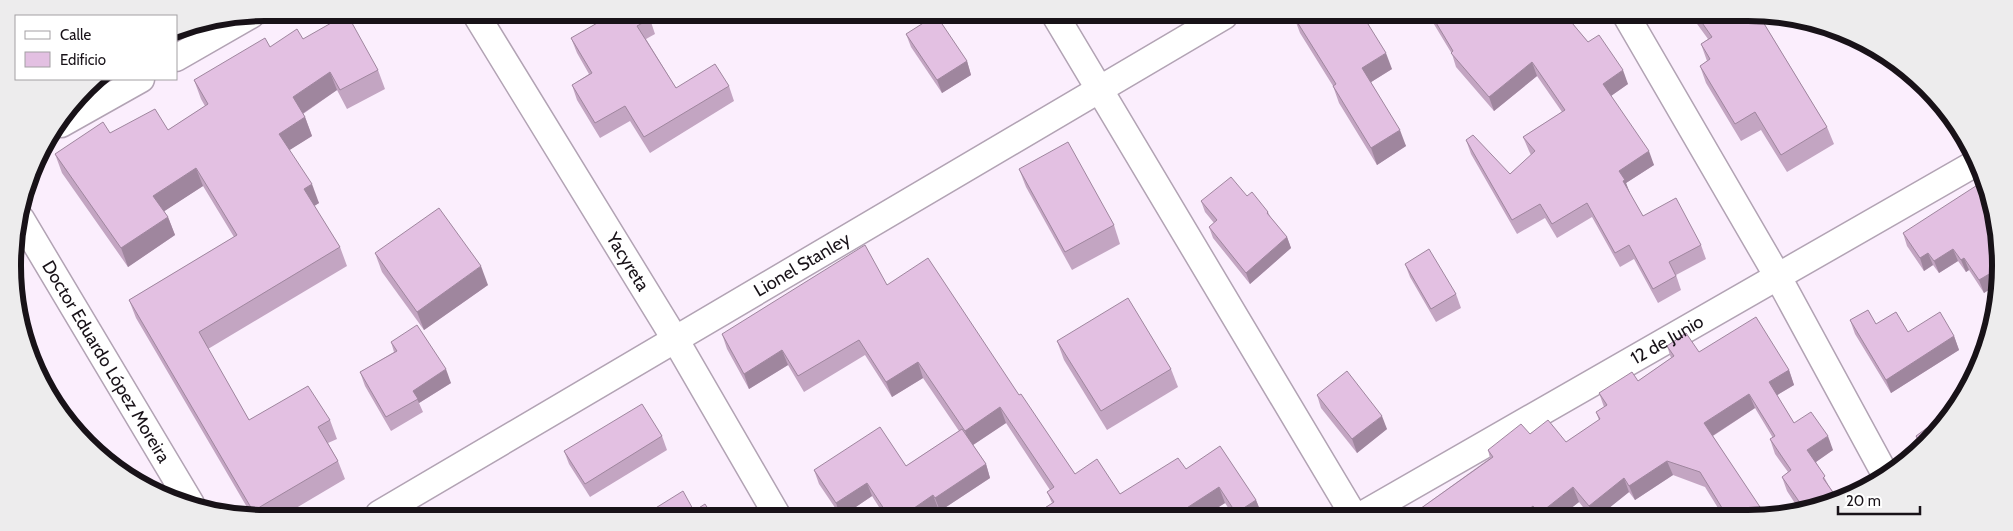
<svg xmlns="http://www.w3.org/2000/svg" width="2013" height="531" viewBox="0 0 2013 531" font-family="Cabin,sans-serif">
<rect width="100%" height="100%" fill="#fbeefd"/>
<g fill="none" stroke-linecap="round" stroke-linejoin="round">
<defs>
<g id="street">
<path id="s1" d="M475,13L675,339L777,515"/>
<polyline points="1055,15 1354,516"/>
<polyline points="1627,17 1778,277 1885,474"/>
<polyline points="176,58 251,15"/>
<polyline points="61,124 141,79"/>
<path id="s2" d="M21,219L191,504"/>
<path id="s3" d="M379,514L1224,16"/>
<path id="s4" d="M1360,516L1974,164"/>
</g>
</defs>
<use href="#street" stroke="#b2a3b4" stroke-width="29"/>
<use href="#street" stroke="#fff" stroke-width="26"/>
</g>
<g fill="#c3a5c2">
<polygon points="1429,16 1567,17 1588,42 1628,84 1611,96 1654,165 1626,183 1629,192 1643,216 1701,245 1706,259 1676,275 1681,290 1658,303 1634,259 1620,267 1592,217 1557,238 1545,218 1517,234 1471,154 1466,140 1510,174 1531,155 1529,151 1523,137 1562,112 1537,76 1494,111 1456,67 1452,54"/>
<polygon points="1294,17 1392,69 1371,82 1406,146 1377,165 1339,103 1333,86 1300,33"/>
<polygon points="1692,17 1760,17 1827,127 1834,144 1787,172 1761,130 1741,141 1706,83 1700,66 1707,61 1701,44 1708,39"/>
<polygon points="650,19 655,34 646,39 676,88 729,86 734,101 650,153 630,121 600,138 577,100 572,85 589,74 577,53 571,38"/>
<polygon points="906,34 967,61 971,75 942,93 911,47"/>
<polygon points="303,39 378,70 385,89 347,109 337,90 303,114 305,117 312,136 289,150 319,203 314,206 340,247 347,266 208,349 249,420 330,420 337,439 328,443 338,461 345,479 286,514 251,514 136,318 129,300 234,237 203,186 164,211 168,217 175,235 128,267 62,173 55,154 110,133 168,130 205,106 201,99 194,80 270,47"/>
<polygon points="1019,169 1114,225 1120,244 1072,270 1026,187"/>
<polygon points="1247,196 1268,212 1271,218 1287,237 1291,248 1250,284 1213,238 1209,227 1214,223 1205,212 1201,201"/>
<polygon points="1996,216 1996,285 1984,293 1969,270 1966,272 1958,261 1939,273 1933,265 1924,271 1907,246 1903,233"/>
<polygon points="375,253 488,285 424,330 382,272"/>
<polygon points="1405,264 1456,294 1461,308 1436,322 1410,277"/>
<polygon points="887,285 1019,395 1075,474 1120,494 1186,469 1256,500 1262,515 1233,515 1225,503 1206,515 1034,515 1052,503 1047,492 1050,490 1006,423 973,445 986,464 990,478 940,511 938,508 929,515 884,515 872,496 844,515 840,515 819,484 814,470 906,466 959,431 923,378 892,397 865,355 804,392 788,365 749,389 727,349 722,334"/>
<polygon points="1850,320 1876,324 1908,332 1954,336 1959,350 1891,393 1855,334"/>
<polygon points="1057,341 1171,369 1178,387 1107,430 1064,360"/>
<polygon points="391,342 451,383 419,403 423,412 391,431 365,386 360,372 394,352"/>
<polygon points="1667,346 1789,370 1794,385 1777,395 1794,423 1833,450 1816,462 1829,486 1839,501 1800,511 1787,491 1782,477 1788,472 1775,454 1770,439 1773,438 1755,408 1713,436 1764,516 1723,516 1705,487 1673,475 1635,500 1629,492 1599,516 1590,516 1579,502 1561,516 1410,516 1490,458 1488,450 1530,434 1566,442 1599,420 1596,412 1604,407 1599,393 1638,381 1671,358"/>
<polygon points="1317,395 1387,429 1357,453 1321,408"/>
<polygon points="1954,408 1920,448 1916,436"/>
<polygon points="662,436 667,450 590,497 569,464 564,451"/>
</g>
<g fill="#9f869e">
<polygon points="727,14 733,14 728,18"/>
<polygon points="914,15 920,15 915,17"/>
<polygon points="1386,53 1392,69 1368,84 1362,68"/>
<polygon points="967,61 971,75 942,93 937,80"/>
<polygon points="1532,62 1537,76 1494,111 1489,97"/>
<polygon points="1623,70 1628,84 1608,98 1603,84"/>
<polygon points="330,72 337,90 299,116 293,97"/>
<polygon points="305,117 312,136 285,153 279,134"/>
<polygon points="1400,130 1406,146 1377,165 1371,148"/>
<polygon points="1649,151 1654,165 1626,183 1630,193 1628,195 1619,171"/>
<polygon points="196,168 203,186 160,214 153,196"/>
<polygon points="312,184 319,203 311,208 304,189"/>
<polygon points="168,217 175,235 128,267 121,248"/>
<polygon points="1287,237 1291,248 1250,284 1246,273"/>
<polygon points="1953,249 1958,261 1939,273 1934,261"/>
<polygon points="1928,253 1933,265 1924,271 1920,258"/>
<polygon points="1964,258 1969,270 1966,272 1961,260"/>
<polygon points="481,266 488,285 424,330 417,312"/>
<polygon points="1996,270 1996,285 1984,293 1979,280"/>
<polygon points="1954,336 1959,350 1891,393 1886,380"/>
<polygon points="782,350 788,365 749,389 744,374"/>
<polygon points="918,362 923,378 892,397 886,382"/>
<polygon points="446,369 451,383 419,403 413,391"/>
<polygon points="1789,370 1794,385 1774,397 1769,382"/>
<polygon points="1749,394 1755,408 1709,438 1704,423"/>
<polygon points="1000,407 1006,423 970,447 965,431"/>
<polygon points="1382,416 1387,429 1357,453 1352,439"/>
<polygon points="1828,436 1833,450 1813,464 1807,450"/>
<polygon points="1667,461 1673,475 1635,500 1629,486"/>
<polygon points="986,464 990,478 940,511 935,498"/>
<polygon points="1624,478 1629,492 1599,516 1592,516 1589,506"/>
<polygon points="867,483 872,496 844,515 840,515 836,503"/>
<polygon points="1219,487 1225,503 1206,515 1176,515"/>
<polygon points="1573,487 1579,502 1561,516 1540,516 1539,514"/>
<polygon points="933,495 938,508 929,515 904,515"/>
<polygon points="1256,500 1262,515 1237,515 1236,513"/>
<polygon points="1533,506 1536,516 1520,516"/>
<polygon points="1760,507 1764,516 1746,516"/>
</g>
<g fill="#e3c0e2" stroke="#9f869e">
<polygon points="347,14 378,70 340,90 330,72 293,97 305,117 279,134 312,184 304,189 340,247 199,332 249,420 308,386 330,420 318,427 338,461 253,511 129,300 237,235 196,168 153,196 168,217 121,248 55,154 103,122 110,133 155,109 168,130 208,104 194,80 265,38 270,47 297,29 303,39"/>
<polygon points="613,14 647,14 650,19 637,26 676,88 715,64 729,86 644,137 625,106 595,123 572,85 592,73 571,38"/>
<polygon points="936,15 967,61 937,80 906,34"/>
<polygon points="1295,16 1363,16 1386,53 1362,68 1400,130 1371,148 1333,86 1336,84 1294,17"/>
<polygon points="1432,16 1567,17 1588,42 1599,35 1623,70 1603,84 1649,151 1619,171 1625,180 1623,181 1643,216 1676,198 1701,245 1669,262 1676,276 1653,289 1629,245 1615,253 1587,203 1552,224 1540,204 1512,220 1466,140 1473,135 1510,174 1535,151 1523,137 1565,110 1532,62 1489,97 1451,53 1453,51"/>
<polygon points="1698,17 1760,17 1827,127 1781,155 1755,112 1735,124 1700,66 1710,59 1701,44 1712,37"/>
<polygon points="1068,142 1114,225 1065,252 1019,169"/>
<polygon points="1231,177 1247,196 1252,192 1268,212 1267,213 1287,237 1246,273 1209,227 1217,220 1201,201"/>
<polygon points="1982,182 1996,216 1996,270 1979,280 1964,258 1961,260 1953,249 1934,261 1928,253 1920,258 1903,233"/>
<polygon points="439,208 481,266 417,312 375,253"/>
<polygon points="865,245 887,285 928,258 1019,395 1021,394 1075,474 1097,459 1120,494 1178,458 1186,469 1220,446 1256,500 1236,513 1219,487 1176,515 1034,515 1054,502 1047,492 1054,487 1000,407 965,431 918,362 886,382 859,340 798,376 782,350 744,374 722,334"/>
<polygon points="1429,249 1456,294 1431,309 1405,264"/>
<polygon points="1128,298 1171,369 1101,411 1057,341"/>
<polygon points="1868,310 1876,324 1896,312 1908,332 1940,312 1954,336 1886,380 1850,320"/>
<polygon points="1756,317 1789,370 1769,382 1794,423 1811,412 1828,436 1807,450 1825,476 1823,478 1839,501 1805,510 1782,477 1791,470 1770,439 1775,436 1749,394 1704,423 1760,507 1746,516 1727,516 1700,472 1667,461 1629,486 1624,478 1589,506 1573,487 1539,514 1533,506 1520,516 1410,516 1493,457 1488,450 1521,424 1530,434 1548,420 1566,442 1600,419 1596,412 1607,405 1599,393 1632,372 1638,381 1674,356 1667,346 1686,333 1699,352"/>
<polygon points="417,325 446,369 413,391 418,399 386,417 360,372 397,351 391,342"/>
<polygon points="1347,371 1382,416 1352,439 1317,395"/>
<polygon points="642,404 662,436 585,484 564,451"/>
<polygon points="1954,408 1922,446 1916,436"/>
<polygon points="880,427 906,466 962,429 986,464 935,498 933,495 904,515 888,515 867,483 836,503 814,470"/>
<polygon points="683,491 694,511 705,504 712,515 646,514"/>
</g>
<g text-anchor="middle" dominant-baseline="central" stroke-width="5" stroke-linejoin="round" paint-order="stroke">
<g font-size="18" fill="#181218" stroke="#fff">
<text stroke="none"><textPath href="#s1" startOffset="292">Yacyreta</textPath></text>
<text stroke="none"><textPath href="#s3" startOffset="491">Lionel Stanley</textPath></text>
<text stroke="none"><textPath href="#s4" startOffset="354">12 de Junio</textPath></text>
<text stroke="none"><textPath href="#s2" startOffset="166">Doctor Eduardo López Moreira</textPath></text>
</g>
</g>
<path d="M0 0H2013V531H0ZM265 21H1748A244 244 0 0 1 1992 265V266A244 244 0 0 1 1748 510H265A244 244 0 0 1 21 266V265A244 244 0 0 1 265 21Z" fill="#edeced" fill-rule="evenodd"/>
<path fill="none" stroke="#181218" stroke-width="6" d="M265 21H1748A244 244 0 0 1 1992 265V266A244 244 0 0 1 1748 510H265A244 244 0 0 1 21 266V265A244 244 0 0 1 265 21Z"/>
<rect x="15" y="15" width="162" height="65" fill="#ffffff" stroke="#a3a0a3"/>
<rect x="25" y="31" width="25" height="8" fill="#ffffff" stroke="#a3a0a3"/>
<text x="60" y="40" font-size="15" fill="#181218">Calle</text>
<rect x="25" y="52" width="25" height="15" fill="#e3c0e2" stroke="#a3a0a3"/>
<text x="60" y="65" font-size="15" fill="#181218">Edificio</text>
<path d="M1838 506v8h82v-8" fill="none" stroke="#181218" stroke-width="2.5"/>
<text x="1846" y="506" font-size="15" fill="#181218" stroke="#ffffff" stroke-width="4" paint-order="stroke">20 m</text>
</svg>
